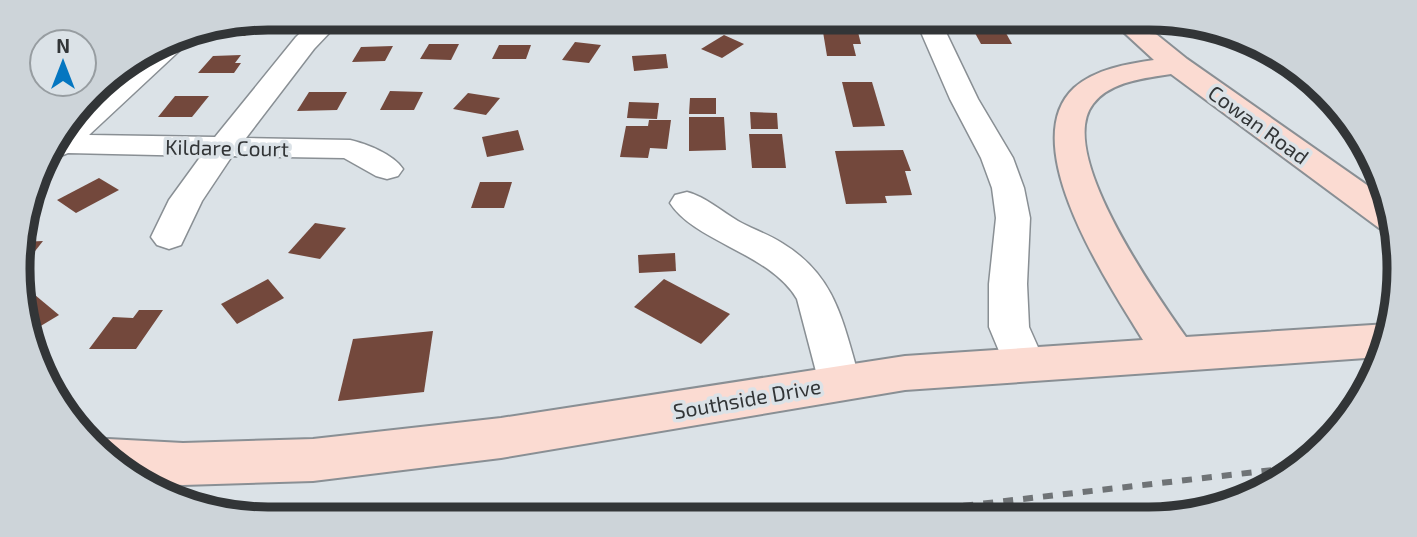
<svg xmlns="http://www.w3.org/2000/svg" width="1417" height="537" viewBox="0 0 1417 537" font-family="'Exo 2',sans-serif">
<rect width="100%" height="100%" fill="#dbe2e7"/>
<g fill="#73483c">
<polygon points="246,21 258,21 245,36 217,36 227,24"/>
<polygon points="970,24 1001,24 1012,44 981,44"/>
<polygon points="823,32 858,32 861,44 853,44 856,56 827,56"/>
<polygon points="724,35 744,44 722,58 701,49"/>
<polygon points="575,42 601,45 589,63 562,60"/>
<polygon points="429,44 459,44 451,60 420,59"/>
<polygon points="499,45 531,45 526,59 492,59"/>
<polygon points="393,46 385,61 352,62 361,47"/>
<polygon points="666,54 668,68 634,71 632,56"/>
<polygon points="241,55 235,63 241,63 234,73 198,73 213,56"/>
<polygon points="842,82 872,82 885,126 853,127"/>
<polygon points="390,91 423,92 414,110 380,110"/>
<polygon points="309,92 347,92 337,110 297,111"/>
<polygon points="468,93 500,98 486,115 453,109"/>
<polygon points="175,96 209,96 192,117 158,117"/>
<polygon points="690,98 716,98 716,114 689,114"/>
<polygon points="629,102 659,103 657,119 627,118"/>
<polygon points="750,112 777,113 778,129 751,129"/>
<polygon points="689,117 724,117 726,150 689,151"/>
<polygon points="649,120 671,120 667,149 650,148 648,158 620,157 626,126 648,126"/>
<polygon points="518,130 524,150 487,157 482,137"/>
<polygon points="749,134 782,134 786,168 752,168"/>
<polygon points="903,150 911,171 905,171 912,195 885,196 887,203 846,204 835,151"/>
<polygon points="99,178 119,190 76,213 57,200"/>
<polygon points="480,182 512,182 504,208 471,208"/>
<polygon points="315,223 346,228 320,259 288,253"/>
<polygon points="43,241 21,269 20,242"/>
<polygon points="675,253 676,271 639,273 638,255"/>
<polygon points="268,279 284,298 237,324 221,304"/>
<polygon points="664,279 730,314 701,344 634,307"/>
<polygon points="35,295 59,315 29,333 22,318 22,303"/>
<polygon points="139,310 163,310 136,349 89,349 113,317 133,318"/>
<polygon points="433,331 424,392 338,401 353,339"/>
</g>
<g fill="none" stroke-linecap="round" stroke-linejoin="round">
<defs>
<g id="street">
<path d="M316,18L386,19L383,23L333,29L314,49L246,138L350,140C367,144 393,154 403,169L398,176L387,179L376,176L344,158L232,156L202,201L181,245L169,249L157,245L151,237L169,200L201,156L68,153L53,159L46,158C48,153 49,147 52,142C68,117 165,35 193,30L196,34L192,39L89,135L215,137L296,37Z"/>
<polygon points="917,23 942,24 978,99 1013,158 1024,188 1030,218 1027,284 1029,327 1045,363 1039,375 1024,379 1009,375 989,327 989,284 996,218 992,188 981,158 950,99"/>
<path d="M687,192C706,197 721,211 738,221C752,229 768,234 782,243C838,277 843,325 861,383L855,395L840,400L825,395L819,383L797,299C770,253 695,242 670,203L675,195Z"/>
</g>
<path id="secondary" d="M1116,25L1146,26L1187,59L1384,197L1396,231L1379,228L1171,74C1146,78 1110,81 1093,104C1055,153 1157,296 1186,337L1388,324L1391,325V334L1380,357L905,390L501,458L313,481L183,485L147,483L116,468L94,444L108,439L183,443L313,439L501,418L905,356L1143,340C1110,286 1014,144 1074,88C1095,69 1127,64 1154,60Z"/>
</defs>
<use href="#street" stroke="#898f94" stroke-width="3"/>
<use href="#secondary" stroke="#898f94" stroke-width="4"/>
<use href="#street" fill="#fff" fill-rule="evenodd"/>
<use href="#secondary" fill="#fbdbd2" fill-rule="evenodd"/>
<polyline stroke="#6f7376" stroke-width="6" stroke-dasharray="10 10" stroke-linecap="butt" points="884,515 1299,467"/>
</g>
<g text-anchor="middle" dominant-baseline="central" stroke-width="7" stroke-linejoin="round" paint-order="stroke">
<g font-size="21" fill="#323537" stroke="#dbe2e7">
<text transform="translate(1259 124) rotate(36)">Cowan Road</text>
<text transform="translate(227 147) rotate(1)">Kildare Court</text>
<text transform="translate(747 398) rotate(-10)">Southside Drive</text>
</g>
</g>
<path d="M0 0H1417V537H0ZM268 30H1149A238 238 0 0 1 1387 268V269A238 238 0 0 1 1149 507H268A238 238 0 0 1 30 269V268A238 238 0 0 1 268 30Z" fill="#cdd4d9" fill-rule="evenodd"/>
<path fill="none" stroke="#323537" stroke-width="9" d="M268 30H1149A238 238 0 0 1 1387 268V269A238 238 0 0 1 1149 507H268A238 238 0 0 1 30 269V268A238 238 0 0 1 268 30Z"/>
<g transform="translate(63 63)"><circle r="33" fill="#dbe2e7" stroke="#979da1" stroke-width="2"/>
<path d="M0-5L12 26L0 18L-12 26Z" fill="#0476c0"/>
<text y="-10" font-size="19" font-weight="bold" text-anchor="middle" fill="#323537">N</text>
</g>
</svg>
